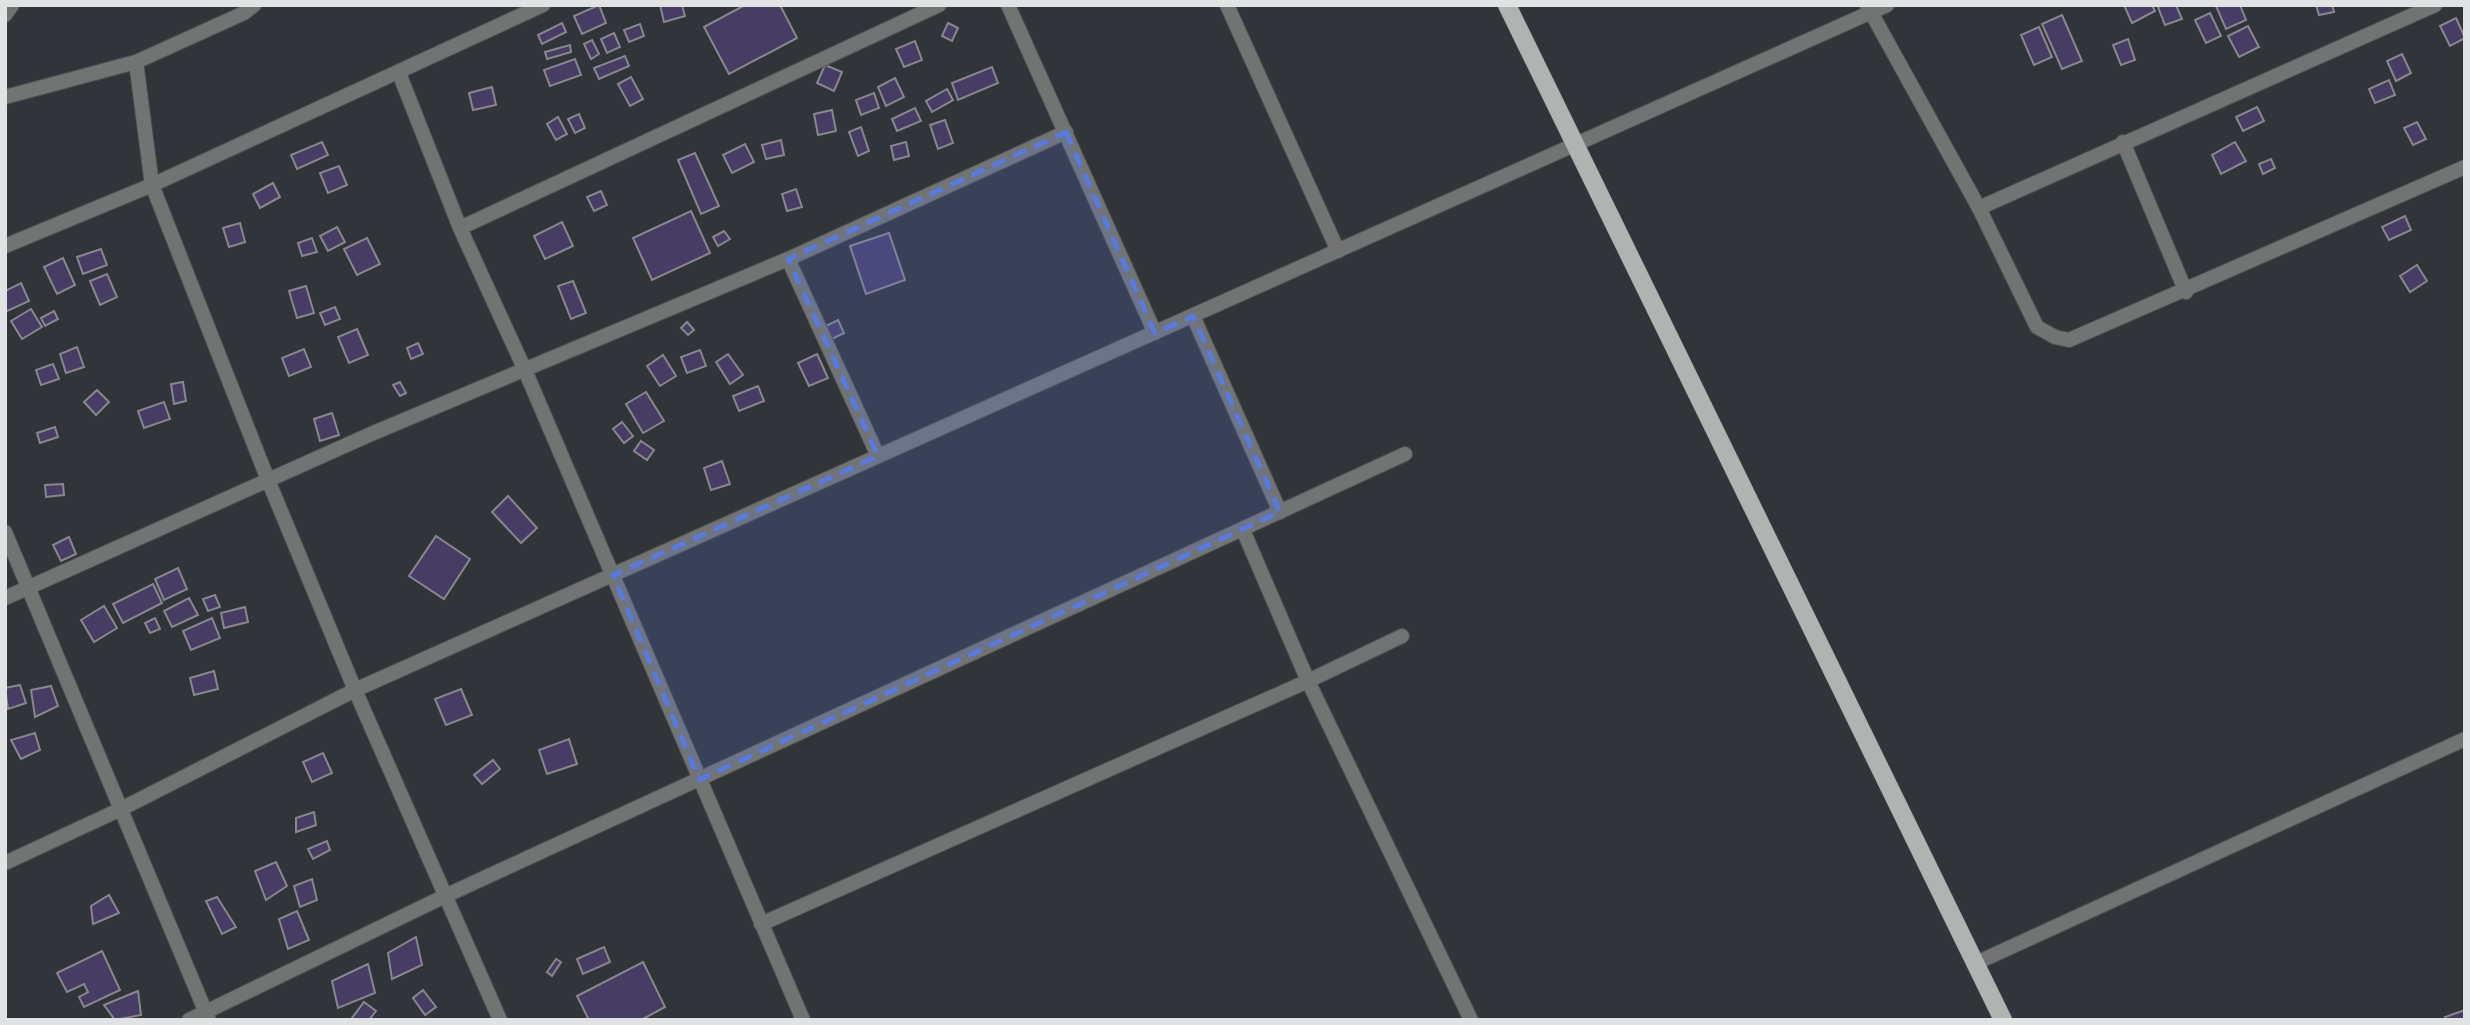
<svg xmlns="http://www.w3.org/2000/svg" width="2470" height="1025" viewBox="0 0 2470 1025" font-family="'Titillium Web',sans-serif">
<rect width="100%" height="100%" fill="#313438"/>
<g fill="#473c64" stroke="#88878d" stroke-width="2">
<polygon points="599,5 606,23 582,34 574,16"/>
<polygon points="660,5 682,5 685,16 664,22"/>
<polygon points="745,5 780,5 797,38 729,74 704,27"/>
<polygon points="2124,5 2152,5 2155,11 2132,23"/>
<polygon points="2164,5 2176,5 2182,19 2165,25 2158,7"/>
<polygon points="2240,5 2246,20 2226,29 2216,6"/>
<polygon points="2316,5 2332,5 2334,12 2319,15"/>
<polygon points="2210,13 2221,36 2206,43 2195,20"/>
<polygon points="2062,15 2082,61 2062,69 2042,24"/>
<polygon points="2456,18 2465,38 2450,46 2440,26"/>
<polygon points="562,23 566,32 542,44 538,35"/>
<polygon points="948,23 958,28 952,41 942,36"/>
<polygon points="640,24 644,36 629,42 624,30"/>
<polygon points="2248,26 2259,47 2239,57 2228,36"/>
<polygon points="2039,27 2052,57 2034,65 2021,35"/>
<polygon points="614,33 620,47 607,53 601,39"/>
<polygon points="2128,39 2135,60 2121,65 2113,45"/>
<polygon points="592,40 599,54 591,59 584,44"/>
<polygon points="915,41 922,60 904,67 896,49"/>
<polygon points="570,45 571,52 547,59 545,52"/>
<polygon points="2402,54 2411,73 2396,81 2387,61"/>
<polygon points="625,56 629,66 599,79 594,68"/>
<polygon points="575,59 581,75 550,86 544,70"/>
<polygon points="825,65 842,72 834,91 817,83"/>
<polygon points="992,67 998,83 958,100 952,83"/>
<polygon points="631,77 643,99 630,106 618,84"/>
<polygon points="895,78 904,97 886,106 878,87"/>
<polygon points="2389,80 2395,95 2375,103 2369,89"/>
<polygon points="492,87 496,105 473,110 469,93"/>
<polygon points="947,89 953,100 932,112 926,101"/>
<polygon points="874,93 879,108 861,115 856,100"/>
<polygon points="2257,107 2264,121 2243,131 2236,117"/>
<polygon points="915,108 921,121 897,131 892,119"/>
<polygon points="832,110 836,131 818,135 814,114"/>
<polygon points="579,114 585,128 575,133 568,119"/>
<polygon points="558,117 567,134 556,140 547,124"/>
<polygon points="945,120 953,143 938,149 930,125"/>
<polygon points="2417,122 2426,139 2413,145 2404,128"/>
<polygon points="861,127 869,151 858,156 849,132"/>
<polygon points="781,140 784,155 766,159 762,145"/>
<polygon points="322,142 328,155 297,169 291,155"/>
<polygon points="906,142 909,156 894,160 891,146"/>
<polygon points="2235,142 2246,161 2221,174 2212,155"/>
<polygon points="745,144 754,162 732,173 723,155"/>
<polygon points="695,153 719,206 701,214 678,160"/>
<polygon points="2271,159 2275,168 2263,174 2259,164"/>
<polygon points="339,166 347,185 328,193 320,173"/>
<polygon points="273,183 280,197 260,208 253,194"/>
<polygon points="796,189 802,207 787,211 782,194"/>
<polygon points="601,191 607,205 594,211 587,197"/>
<polygon points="691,211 710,253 652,280 633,238"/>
<polygon points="2405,216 2411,230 2389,240 2382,227"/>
<polygon points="562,222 573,246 545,259 534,236"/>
<polygon points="240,223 245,242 229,247 223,228"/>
<polygon points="337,227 345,242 328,251 320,236"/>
<polygon points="724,231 730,239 718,246 713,237"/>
<polygon points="889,233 905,280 866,294 850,246"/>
<polygon points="312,238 317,252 302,256 298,243"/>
<polygon points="367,238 380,264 357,275 344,249"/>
<polygon points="101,249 107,265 83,274 77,257"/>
<polygon points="63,258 75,285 57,294 44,267"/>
<polygon points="2417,265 2427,281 2410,292 2400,276"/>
<polygon points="107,274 117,297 100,305 90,281"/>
<polygon points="573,281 586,313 571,319 558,286"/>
<polygon points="21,283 29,301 5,312 5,291"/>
<polygon points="306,286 314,313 297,318 289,291"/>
<polygon points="335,307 340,319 325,325 320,313"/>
<polygon points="31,309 42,327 22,339 11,321"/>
<polygon points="54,311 58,319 45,326 41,318"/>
<polygon points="838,320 844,333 830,340 824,327"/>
<polygon points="687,322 694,330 688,335 681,328"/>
<polygon points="357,329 368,355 349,363 338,337"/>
<polygon points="418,343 423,354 411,359 407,348"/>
<polygon points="77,347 84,367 66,373 60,354"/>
<polygon points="304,349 311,367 289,376 282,358"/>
<polygon points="700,350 706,366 687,373 681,357"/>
<polygon points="728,354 743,375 730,384 716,362"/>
<polygon points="817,354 828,378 809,386 798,363"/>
<polygon points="663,355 676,376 660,386 647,366"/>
<polygon points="53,364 59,379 41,385 36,370"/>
<polygon points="183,382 186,401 174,404 171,384"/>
<polygon points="400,382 406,393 400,396 393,385"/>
<polygon points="758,386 764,401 739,411 733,396"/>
<polygon points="97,390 109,402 96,415 84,402"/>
<polygon points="646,392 664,421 643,433 626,404"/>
<polygon points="164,402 170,419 144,428 138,411"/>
<polygon points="332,413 339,435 320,441 314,419"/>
<polygon points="622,422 633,436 624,443 613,429"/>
<polygon points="55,427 58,437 40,443 37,433"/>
<polygon points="641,441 654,450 647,460 634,451"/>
<polygon points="722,461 730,484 711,490 704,468"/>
<polygon points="63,484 64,495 46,497 45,485"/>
<polygon points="508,496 537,528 521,543 492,512"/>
<polygon points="436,536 470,559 444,599 409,576"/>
<polygon points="69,537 76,554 61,561 53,545"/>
<polygon points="178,568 187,589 164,600 155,579"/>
<polygon points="153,584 162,603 123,623 113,604"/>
<polygon points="215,595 220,607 208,611 203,599"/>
<polygon points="189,598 198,615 172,627 164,611"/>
<polygon points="104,606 117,628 94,642 81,620"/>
<polygon points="245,607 248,622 224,628 221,613"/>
<polygon points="155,618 160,629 150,633 145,623"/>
<polygon points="212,618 220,638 191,650 183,631"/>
<polygon points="214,671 218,689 194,695 190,678"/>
<polygon points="20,685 26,703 8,709 5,688"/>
<polygon points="51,686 58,706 35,717 31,690"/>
<polygon points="461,689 472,715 446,725 435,699"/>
<polygon points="35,733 40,750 21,759 11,740"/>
<polygon points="569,739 577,764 547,774 539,750"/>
<polygon points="323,753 332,773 312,782 303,762"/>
<polygon points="493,760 500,769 482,784 474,775"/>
<polygon points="314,812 316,825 296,832 296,818"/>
<polygon points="327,841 330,850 313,859 308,849"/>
<polygon points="276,862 287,886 266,900 255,871"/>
<polygon points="312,879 317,900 300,907 294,886"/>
<polygon points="109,895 119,913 93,924 91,906"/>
<polygon points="217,897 236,927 222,934 206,901"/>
<polygon points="297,911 309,940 288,949 279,919"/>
<polygon points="416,937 422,965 392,979 388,953"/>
<polygon points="604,947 610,962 583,974 577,959"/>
<polygon points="102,951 120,990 84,1007 79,997 88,992 84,984 67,992 57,973"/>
<polygon points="556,959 561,962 552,976 547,972"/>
<polygon points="643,962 665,1007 641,1020 589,1020 577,996"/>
<polygon points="368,964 375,993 338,1008 332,981"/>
<polygon points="423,990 436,1007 425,1015 413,998"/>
<polygon points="138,991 141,1015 115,1020 104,1005"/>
<polygon points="364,1002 376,1011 369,1020 355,1020 352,1018"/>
<polygon points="2465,1010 2465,1020 2446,1020 2445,1017"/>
</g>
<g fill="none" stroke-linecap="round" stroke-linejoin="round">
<defs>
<g id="street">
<polyline points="1008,5 1155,333"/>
<polyline points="1227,5 1338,251"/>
<polyline points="1867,5 1979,208 2037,327 2055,337 2069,340 2465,167"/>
<polyline points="5,15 12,5"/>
<polyline points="136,62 152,185 268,480 355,690 500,1020"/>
<polyline points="399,73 460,228 524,368 803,1020"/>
<polyline points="5,97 136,62 244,13 254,5"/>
<polyline points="2123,142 2186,292"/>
<polyline points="1979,208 2435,5"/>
<polyline points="460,228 939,5"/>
<polyline points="5,246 152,185 543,5"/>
<polyline points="788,259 878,456"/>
<polyline points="1193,316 1280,512"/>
<polyline points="1243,530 1308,681 1471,1020"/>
<polyline points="5,532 209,1020"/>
<polyline points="5,598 371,434 788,259 1066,132"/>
<polyline points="5,863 121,809 355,690 1887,5"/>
<polyline points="761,924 1308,681 1402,636"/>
<polyline points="1976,963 2465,739"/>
<polyline points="189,1020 445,896 1405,454"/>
</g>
<polyline id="primary" points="1507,5 2003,1020"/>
</defs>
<use href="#street" stroke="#4d5054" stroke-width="16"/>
<use href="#primary" stroke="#4d5054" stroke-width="19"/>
<use href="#street" stroke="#727473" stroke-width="14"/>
<use href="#primary" stroke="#afb4b2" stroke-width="18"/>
</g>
<path fill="#587adc" fill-opacity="0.2" stroke="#587adc" stroke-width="5" stroke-dasharray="14 9" stroke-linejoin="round" d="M1066,132L1155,333L1193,316L1280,512L699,780L613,575L878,456L788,259Z"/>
<rect width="2470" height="1025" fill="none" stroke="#e0e2e4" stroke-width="14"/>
</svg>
